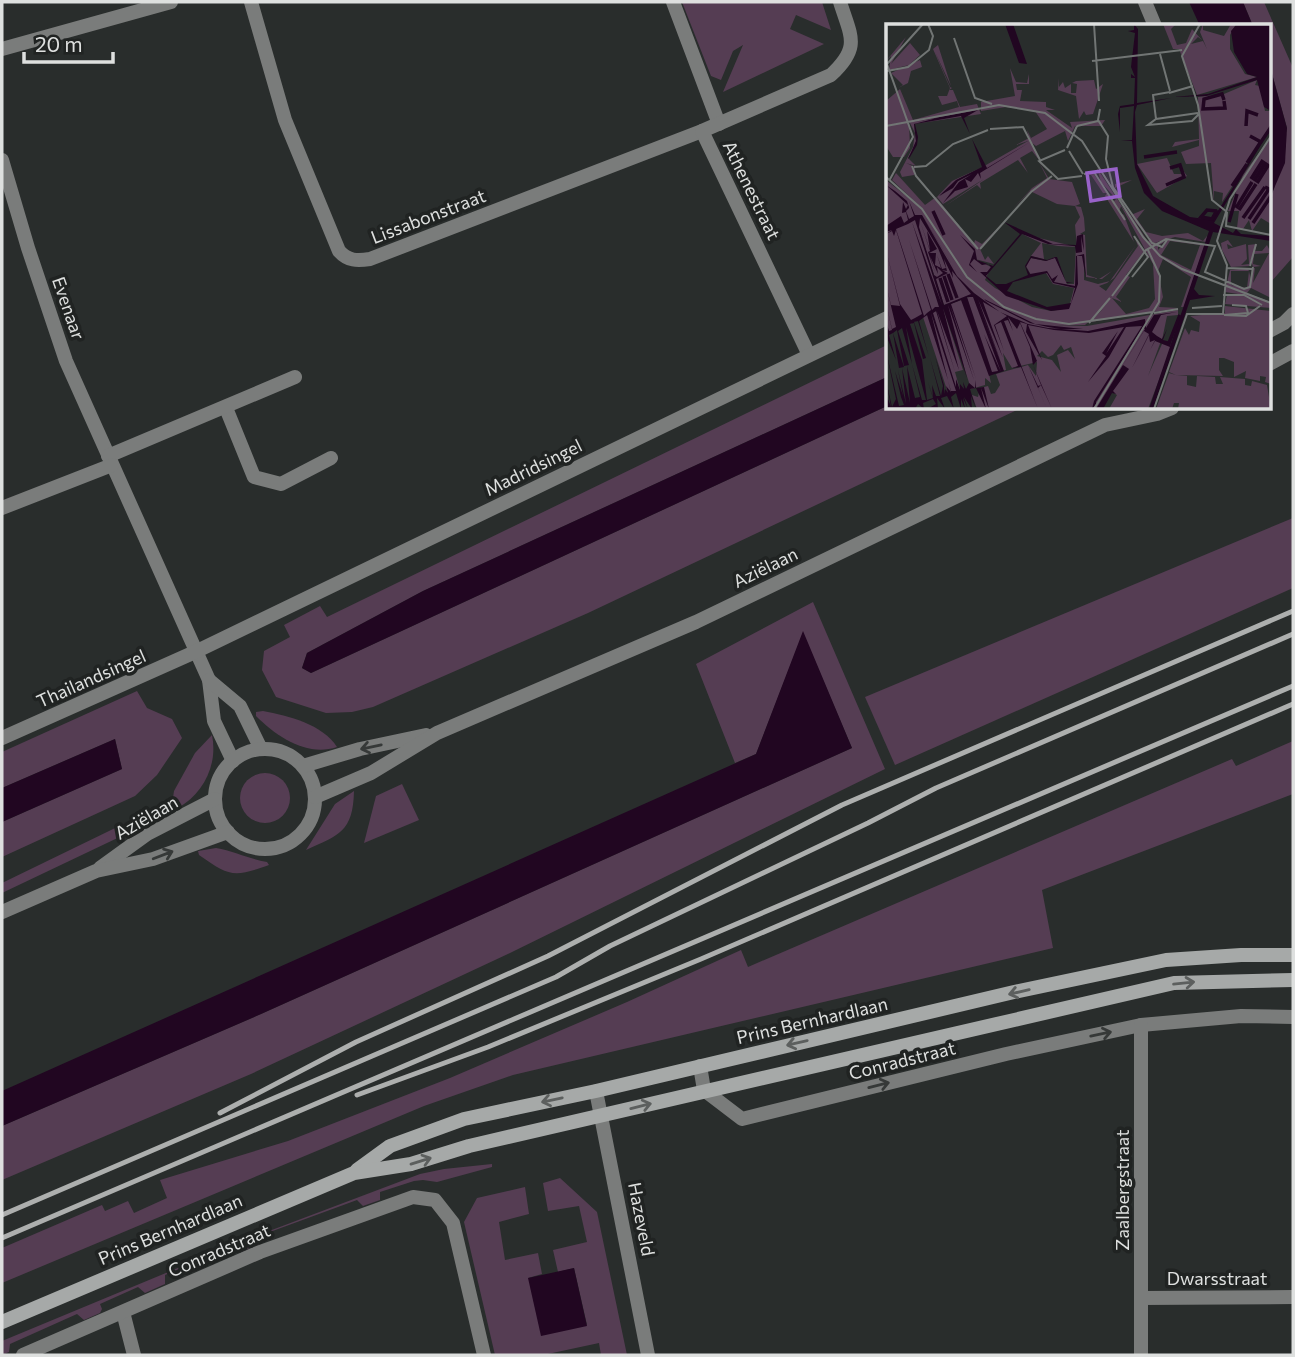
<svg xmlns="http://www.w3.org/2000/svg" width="1295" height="1357" viewBox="0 0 1295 1357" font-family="Commissioner,sans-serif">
<rect width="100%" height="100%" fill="#292d2c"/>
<g fill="#553d53">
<polygon points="682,2 822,2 831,30 796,15 790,29 824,44 723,92 743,45 733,51 721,80 711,76"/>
<polygon points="1243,2 1264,2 1293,68 1293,257 1269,284 1269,200 1274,189 1287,128 1269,63 1269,26 1253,26"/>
<polygon points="887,345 887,377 423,591 307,653 302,668 311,673 887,406 1021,408 588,613 373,707 352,712 326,713 276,697 262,670 264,651 290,637 284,625 320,606 327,617"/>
<polygon points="1293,518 1293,588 895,765 865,697"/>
<polygon points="813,602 885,769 510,953 251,1074 2,1180 2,1126 261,1014 852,748 803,633 756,754 735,763 696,664"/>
<polygon points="137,691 147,708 172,719 182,738 157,775 135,796 2,857 2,822 122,769 115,739 2,788 2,752"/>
<path d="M263,711C289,716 322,724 337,747C307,757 277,737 256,716V712Z"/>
<path d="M212,735C218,764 204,793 178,808L173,798L174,791L195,753Z"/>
<polygon points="1293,741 1293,794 1042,890 1053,948 513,1075 424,1106 2,1283 2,1248 102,1205 105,1211 128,1201 134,1213 167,1198 160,1180 288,1141 450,1078 627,1002 741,950 748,967 1232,759 1236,766"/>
<circle cx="265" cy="798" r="25"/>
<polygon points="402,784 419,820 364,843 376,796"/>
<path d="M354,791C353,832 339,835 306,850L335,804Z"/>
<polygon points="144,814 149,823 2,893 2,883"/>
<path d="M216,848C234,851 249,859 267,862L269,865C233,878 229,876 199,855L198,851Z"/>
<polygon points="492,1164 492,1167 437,1182 423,1180 414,1181 380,1192 380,1200 363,1206 357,1200 259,1236 259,1244 238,1253 233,1246 165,1275 165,1284 145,1293 138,1287 100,1304 102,1309 100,1313 84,1320 77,1314 10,1344 9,1352 2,1355 2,1341 243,1241 420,1174 444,1169"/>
<polygon points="560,1178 597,1212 627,1355 601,1355 599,1343 543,1355 495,1355 464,1222 477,1198 525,1187 529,1214 499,1222 505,1260 538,1253 542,1274 528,1278 587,1325 574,1268 558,1272 553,1250 587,1242 579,1206 548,1211 543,1183"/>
</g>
<g fill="#210621">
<polygon points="1189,2 1243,2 1253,26 1200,26"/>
<polygon points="1269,63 1287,128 1285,163 1269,200"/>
<polygon points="887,377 887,406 311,673 302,668 307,653 423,591"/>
<polygon points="803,631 852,748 261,1014 2,1126 2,1091 756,754"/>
<polygon points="115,739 122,769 2,822 2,788"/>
<polygon points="574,1268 587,1326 541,1336 528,1278"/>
</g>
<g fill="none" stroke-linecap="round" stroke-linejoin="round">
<g stroke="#7a7c7b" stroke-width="14">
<path d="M251,2L285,120L339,251C348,261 357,261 370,259L702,131"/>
<polyline points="673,2 719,124"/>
<polyline points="1145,2 1155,26"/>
<polyline points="2,49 171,2"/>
<polyline points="2,160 28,248 66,361 209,680 214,721 233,761"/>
<path d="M809,355L702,131L831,75C861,47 851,37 840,2"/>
<polyline points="226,408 254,477 281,484 331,458"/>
<polyline points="108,456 295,377"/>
<polyline points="2,508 112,465"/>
<polyline points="209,680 240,706 261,749"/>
<polyline points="2,738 195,652 887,318"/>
<polyline points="700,1066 704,1090 742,1119 1006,1054 1141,1025 1241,1016 1293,1017"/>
<polyline points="596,1091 648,1355"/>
<polyline points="1141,1298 1293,1297"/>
<polyline points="123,1312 134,1355"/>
<polyline points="23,1355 260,1252 413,1197 435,1200 453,1223 484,1355"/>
<polyline points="1141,1355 1141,1025"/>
</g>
<g stroke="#7a7c7b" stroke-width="14">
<polyline points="1269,331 1284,323 1293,314"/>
<polyline points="1269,364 1293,351"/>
<circle cx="265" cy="799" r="50"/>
<polyline points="303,766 360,749 426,735"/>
<polyline points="315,797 371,773 437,733 696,622 1105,425 1157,414 1172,408"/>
<polyline points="100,868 147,834 215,799"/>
<polyline points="2,912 96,871 153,859 228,832"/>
</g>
<g stroke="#a6a9a8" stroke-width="14">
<polyline points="357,1170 390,1146 464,1119 596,1091 1014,992 1166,960 1241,955 1293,955"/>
<polyline points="2,1322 354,1173 411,1164 469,1146 1174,983 1293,980"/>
</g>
<g stroke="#adafae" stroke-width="5">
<polyline points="357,1095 488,1047 701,959 1293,704"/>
<polyline points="220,1113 356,1042 548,956 842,805 1293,611"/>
<polyline points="2,1215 556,977 610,946 868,823 936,788 1293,634"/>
<polyline points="2,1238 1293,686"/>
</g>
</g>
<defs><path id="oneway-shaft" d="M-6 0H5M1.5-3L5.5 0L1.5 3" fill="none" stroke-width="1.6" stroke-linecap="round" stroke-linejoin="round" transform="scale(1.75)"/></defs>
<g stroke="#363938">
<use href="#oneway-shaft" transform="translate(371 747) rotate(168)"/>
<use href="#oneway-shaft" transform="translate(163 855) rotate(-21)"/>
<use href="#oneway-shaft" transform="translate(1101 1034) rotate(-12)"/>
<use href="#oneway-shaft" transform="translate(879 1085) rotate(-14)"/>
</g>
<g stroke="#5c5f5e">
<use href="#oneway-shaft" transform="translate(1184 983) rotate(-6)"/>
<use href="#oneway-shaft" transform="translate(1019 992) rotate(167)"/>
<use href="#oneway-shaft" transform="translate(797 1043) rotate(167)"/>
<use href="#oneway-shaft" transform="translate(552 1100) rotate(168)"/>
<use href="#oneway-shaft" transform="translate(641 1106) rotate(-14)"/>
<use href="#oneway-shaft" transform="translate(421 1161) rotate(-17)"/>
</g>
<g text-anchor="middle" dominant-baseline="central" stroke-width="7" stroke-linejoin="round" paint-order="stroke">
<g font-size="18" fill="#dee0df" stroke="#202322">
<text transform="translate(752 190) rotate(64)">Athenestraat</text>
<text transform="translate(428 216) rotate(-21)">Lissabonstraat</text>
<text transform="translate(69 308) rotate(71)">Evenaar</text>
<text transform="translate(533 467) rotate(-26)">Madridsingel</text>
<text transform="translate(765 567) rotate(-26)">Aziëlaan</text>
<text transform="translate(91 678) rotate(-24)">Thailandsingel</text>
<text transform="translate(146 817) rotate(-30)">Aziëlaan</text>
<text transform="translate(812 1020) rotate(-13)">Prins Bernhardlaan</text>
<text transform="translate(902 1060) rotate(-14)">Conradstraat</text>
<text transform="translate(1122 1190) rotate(-90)">Zaalbergstraat</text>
<text transform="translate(642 1219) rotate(79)">Hazeveld</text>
<text transform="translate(170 1229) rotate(-23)">Prins Bernhardlaan</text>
<text transform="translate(219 1250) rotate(-23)">Conradstraat</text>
<text x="1217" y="1278">Dwarsstraat</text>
</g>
</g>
<g transform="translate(886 24)">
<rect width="385" height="385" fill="#292d2c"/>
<path d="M277,0H290L285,5L291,21L300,19L306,5L316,16L312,13L305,20L317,17L321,25L314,8L317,0V6L338,12L345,0H350L344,11V25L359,50L371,53L311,71L293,25H287ZM20,13L5,40L24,19L34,31L23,41L3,46L5,32L0,37ZM52,21L65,62L49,28L64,63L66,64L63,66H67L74,83L91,80L95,90L28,100L30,117L27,126L22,134L30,142L20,139L29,143L28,151L16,153L14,148L27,123L29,109L23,97L24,124L18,133H7L0,122V77L14,65L27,96L73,83L71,77L56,81L52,72H61L64,64L47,25ZM34,36L36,43L25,47L22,59L12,64L17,61L5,49ZM124,44L130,58L141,59L143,50V60H161H130L131,66H136L134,77L160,78V83L169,86H160L186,104L184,98L219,96L215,102H189L182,117L179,107L150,122L146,119L153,136L146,127L134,134L142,149L132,136L94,159L95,165L91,161L59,182L98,155L57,180L51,173L66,157L94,144L71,156L53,173L72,157L142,117L130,121L143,114L141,106L145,114L161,105L149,87L120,83L95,87V78L129,72ZM173,54V63L177,58L179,64L185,60V69H190L191,60L186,59L190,57L208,56L210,65L217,60L207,90L200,91L198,87L193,95L190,72L172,66ZM371,56L369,61L374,62L379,87H385V102L336,178L337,169L328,167V179L325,139L300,140L295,128L313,122V116L286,123L289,118L313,115L312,73L338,70ZM385,112V200L375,194L366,207L363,196L357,205L351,204L353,187H342L357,151ZM281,134L288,150H296L294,142L301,152L271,169L251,140ZM153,138L163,155L186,158L194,180L189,182L195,183L198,194L199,207L194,210L199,211L201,251L213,255L226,247L216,255L200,253L198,230V256L212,260L224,257L250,221L228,254L221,259L213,262L220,267L252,222L250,217L259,226L240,251L244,253L230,273L236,278L226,274L240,290L263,284L269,275L267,240L235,182L233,188L238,191L248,218L219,172L221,169H217L205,151H199L207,149L227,178L230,175L215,158L211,144L241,190L216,143L231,170L262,218L264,214L250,199L229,164V160L246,156L229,164L245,191L259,185L251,195L260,208L276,212L302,209L317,217L321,212L320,218L289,213L268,219L280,217L272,222V226L282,215L319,220L298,283H295L305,253L277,235L272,247L277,273L273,283L293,284L204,298L217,285L199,301H168L201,302L292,286V291L281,292L276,316L264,308L275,317L262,352L276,320L286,321L262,385H223L231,371L226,368L210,385H91L86,371L92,373L94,364L102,362L105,370L109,369L114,361L110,350L142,341L150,352L151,338L126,344L117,329L120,346L103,350L105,359L99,354V361L85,365L59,282L89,271L58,281L26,184L57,282L21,302L31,338L20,301L0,310V156L38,186L6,156L10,149L39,181L50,173L88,220L89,216L96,220L112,204L94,225L99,236L102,232L108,240L89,235L105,243L99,256L109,264L146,283L165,287L183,284L188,264L167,260L160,249L135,254L145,251L140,242L145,234L160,237L169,233L181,260H188L190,223L172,222L156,219L158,235L145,232L155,219L136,210L191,223L189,201L194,193L189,182L171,180L144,167L124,188L146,164L161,154ZM284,217L314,221L305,246L275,231ZM175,321L178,326L185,323L189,335L182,326L171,331L175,348L166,336L151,332L156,327L162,333L167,331ZM342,216L347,223L341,220L342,225L360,220L361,235L355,241L363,240L362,221L371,220L369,227H376L381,221L385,229V274L365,264L361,269L385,278V284L339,280L341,271L352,270L339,268L344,246L362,244L365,255L366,245L369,244L367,259L383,229L368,230L367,240L375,242L367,243L365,236L363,242L345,243L336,226L335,219ZM345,247H363L361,264L345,261ZM339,282L385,287V360L379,358L380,353L374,352V357L359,354L360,347L348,353V338L338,334H333V346L337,352L290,351L301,352V361L310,363L311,352L329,353L330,360H337L334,353L359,355V361L365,362L366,357L381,361L385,385H292L293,379H288L286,385H270L283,349L290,351L283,348L299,304L303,311L305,306L313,308L314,298L304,292L339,289ZM57,284L77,346L69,348L74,366L62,369L37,293Z" fill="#553d53" fill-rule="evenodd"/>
<path d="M119,0H127L141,40L133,39ZM248,0L252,5L251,79L285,74L251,81L249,88L251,140L267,172L304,193L326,196L385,104L328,199L347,209L350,205L355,210L385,212V217L327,208L308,265L313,271L329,272L304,276L267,385H263L323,207L276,187L258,169L249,144L246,117H235L246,116L248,82L234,84V108L232,90L234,82L248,80L249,54H245V50L249,53L245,43L249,9L242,7L248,6ZM351,0H385V87L378,83L371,56L320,72L287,73L322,70L371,53L361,50L348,28L345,7ZM92,86L78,94L84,110L75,92L29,100L32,113L31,121L24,133L22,135L30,117L28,100L51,94L26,98ZM86,115L101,144L144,118L94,149L95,155L92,149L85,158L79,155L82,163L69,167L57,179L73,158L86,150L72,157L67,164L53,172L70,156L96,143ZM0,161L9,167L21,177L23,183V184L20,187L23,195L28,192L23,177L29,191H36L68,244L98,275L149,300L197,305H175L162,303L144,299L100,277L68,244L37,193L71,252L88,269L114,288L142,300L162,304L202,307L259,295L260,304L268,291L291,288L275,291L266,308L271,312L281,292L292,291L281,292L271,312L276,315L281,305L277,316L285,318L284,323L269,317L264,326L269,316L264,318L263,311L253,331L246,344L263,310L258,307L237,341L243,345L227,367L230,370L226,369L217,385H210L259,305L256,303V305L230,346L210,378V380L206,385L208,377L256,302L240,303L223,333L202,358L220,332L216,329L217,328L232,307L220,330L238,303L203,309L168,306L142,301L156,336L140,308L141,300L134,298L151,337L147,341L166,385L155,361L152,364L161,385L142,341L152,362L155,361L147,341L144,323L134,299L131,305L122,293L127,307L122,296L118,297L152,385L135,343L126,344L132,342L115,298L109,301L118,327L108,301L121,292L97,278L117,334L92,275L116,341L89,271L118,347L103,352L75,276L65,280L90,355L64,281L88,356L62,281L81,354L57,284L73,346L51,287L69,348L50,287L47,289L70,363V355L74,366V360L78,365L77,358L80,365L83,359L89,364L90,356V364L98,363L103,385L95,364L100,385L90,364L84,365L90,385L85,372L86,385L78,373L82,385L77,374L79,385L75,375V385L70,369L65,373L68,385L61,372L55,374L59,385L51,374L52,385L43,384L50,380L47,375L37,379L38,385L32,380L29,385H0V370L5,383L0,356L6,383L10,375L0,327L13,382L18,381L15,373L9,347L17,372L12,346L20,380L16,344L24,379L21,342L29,374L34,373L26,340L36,376H40L20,303L26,340L16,304L12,307L23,341L18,342L11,306L7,309L18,343L13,344L7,309L3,311L10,336L0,311V297L3,307L6,306L0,279L6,305L10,303L0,261L5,281L14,282L0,226L14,280L25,296L3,217L25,296L29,294L9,223L29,294L36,290L10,206L8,212L6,207L0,210L6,206L0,208V202L15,192L18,199L22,196L20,188L16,189L17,178L20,185L22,181ZM34,194L52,224L60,244L56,245L51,231L55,244L49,241L50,229H43L51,225L41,207L44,226L35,200L44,227L42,228L49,248L44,232L52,250L51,243L57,249L51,253L48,251L33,203ZM29,196L56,281L26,198L53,283H49L27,214L49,283L46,286L23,216L45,286L41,289L19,217L41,289L38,292L10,205L22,200L27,214L22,200ZM58,235L67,254L66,247L85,270L58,281L50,255L62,249L56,246L61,247ZM81,273H87L115,348L98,310L112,347L106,348ZM45,289L70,367H65L62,357L65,368L60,362L62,369L59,365L58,370V361L49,332L57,362L55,372L44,334L54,372H50L46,361L47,373L42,358L47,374L41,376L36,336L24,300L28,299L37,335L40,334L28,298L32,297L43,333L33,297L37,294L48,332L37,294L41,291L62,356ZM118,198L167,220L190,221L191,212L197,210L198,227L195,212L196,228L190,229L189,222L162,220L136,210L100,252L110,260H120L142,251L139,242L145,232L161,236L169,233H171L180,258H187L181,259L180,258L169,234L160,237L145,234L140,243L144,250L161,247L166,255L172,251L168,258L189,262L190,232L198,230L200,255L196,232H191L192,260L183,285L165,287L120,272L94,248H101L105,243L102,240L96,241L88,235L84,240L91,248L83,241L88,227L74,211L89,225L91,236L107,242L134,210ZM161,249L167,259L189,264L185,279L161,283L121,267L127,258Z" fill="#210621" fill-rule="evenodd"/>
<path fill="none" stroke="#210621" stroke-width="3.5" d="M338,76L336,70L318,75L317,85L339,84L338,77M360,102L361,87L372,91M364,112L375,118L385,103M258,133L291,128M361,139L374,119M365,155L377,136M368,157L380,138M371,159L383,140M280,161L298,153L294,141L284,144M346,162L361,140M350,184L366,158M353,186L370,160M47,187L58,211M331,187L321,186L315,193L326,195L331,186M357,194L379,163M363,195L383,165L379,163M343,198L351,170M367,199L385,172M62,250L71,274M58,252L66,276M54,254L62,278M283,319L294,291"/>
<path fill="none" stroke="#717574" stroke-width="2" d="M208,0L213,77M314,0L296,32L312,81L326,176L341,188M68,14L89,74L106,80M274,30L284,67M206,37L296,26M1,47L22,43L43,26L47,12L42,0M283,69L307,62M214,85L212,96L222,112L220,135L227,163L266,219L276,223L281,216M312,89L270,95L262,101L306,97L313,90M270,95L267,71L284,68M0,102L113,81L159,89L196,117L257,213L274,232L296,245L385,279M191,102L212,97M104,105L137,103L154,136M181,124L191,102M179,126L153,137L172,155L196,152M183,127L197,150M26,142L30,152L92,225M28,143L40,142L67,120L102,106M198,150L208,148L239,196M0,153L36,185L81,253L118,283L150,295L183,300L267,288M3,157L27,113L1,40L37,0M341,188L340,202L385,211M94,225L145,168L166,152M364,242L370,220M341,244L366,245M246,253L262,233L248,212M337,271H358L376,281M226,272L260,226L280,215L329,222L319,248L358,265L364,263L367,243M346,281L360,282L362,289L338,291L360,292L374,282M306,284L336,282M268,289L292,285M203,299L224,274M208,385L273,278L274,252L262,226M268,385L301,290H337L341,241L331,217L344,175L385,112"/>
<path fill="#9962c9" fill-opacity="0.15" stroke="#9962c9" stroke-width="3.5" d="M230,145L234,172L205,177L201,149Z"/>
<rect width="385" height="385" fill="none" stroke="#dee0df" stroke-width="3.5"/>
</g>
<rect width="1295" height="1357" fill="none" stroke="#dee0df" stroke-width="7"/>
<path d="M24 52v10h89v-10" fill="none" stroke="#dee0df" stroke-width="3.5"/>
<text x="35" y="52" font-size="21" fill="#dee0df" stroke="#202322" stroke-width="5" paint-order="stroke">20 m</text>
</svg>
